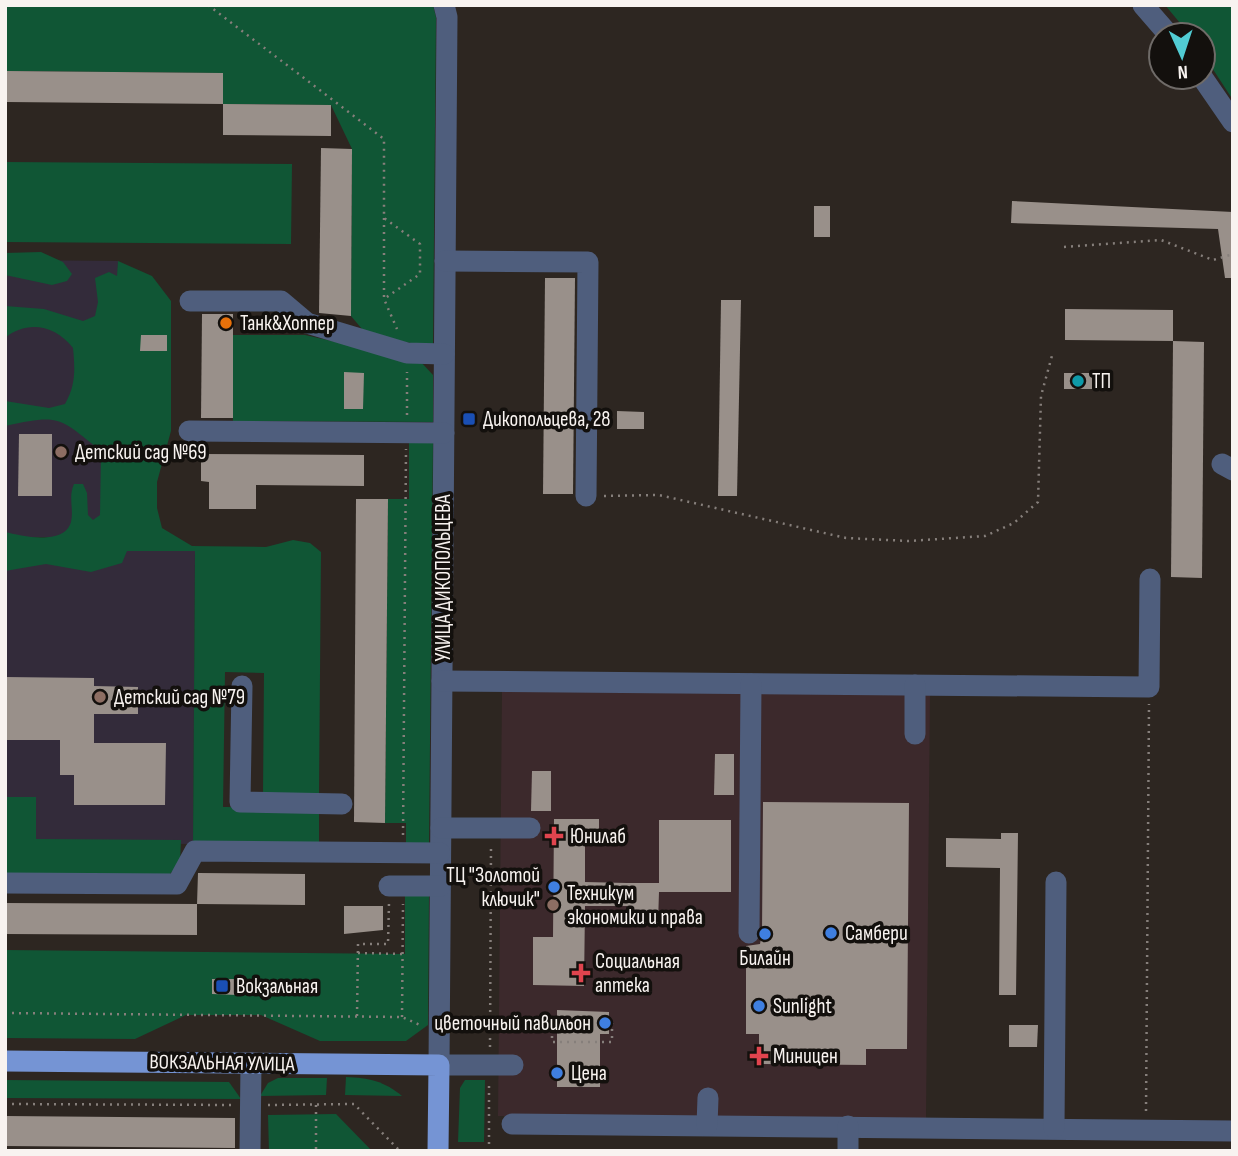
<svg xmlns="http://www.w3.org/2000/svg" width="1238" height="1156" viewBox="0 0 1238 1156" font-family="'Sofia Sans Condensed',sans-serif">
<rect width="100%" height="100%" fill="#2d2621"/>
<polygon fill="#3c292c" points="502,691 930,694 926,1120 498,1116"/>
<g fill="#332b3a">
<polygon points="5,260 118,261 115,537 5,537"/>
<polygon points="5,550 195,551 193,844 5,843"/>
</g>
<g fill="#105635">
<polygon points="5,5 433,5 436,17 433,347 367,335 351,316 352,149 331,105 223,104 223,73 7,71 5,102"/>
<polygon points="1165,5 1233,5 1233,100 1203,54 1203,35 1190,35"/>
<polygon points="5,162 292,164 291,244 5,242"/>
<polygon points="41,252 63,262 72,274 67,281 52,285 5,275 5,253"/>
<path d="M118,261L152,276L171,301V431L157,482V508L162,528L192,546L266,547L293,540L310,543L321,552L319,795H263L264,673L225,672L223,807L319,808V845L193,844L195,551H127L122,563L91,572L46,564L5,571V532C22,536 64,546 71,522C74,509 68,497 74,484H83L87,493L88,515L93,520L100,515L101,451C58,417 61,414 5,426V401L49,408L65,404C76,385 75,369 73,348C55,325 27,320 5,338V306L44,309L83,321L95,316L98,302L95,278L109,272L117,276Z"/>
<polygon points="233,335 305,335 420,361 433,375 433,422 233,421"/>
<polygon points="409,439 433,440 429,846 406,846 406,823 385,823 388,499 409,499"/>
<polygon points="5,797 36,797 36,839 181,840 180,862 169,875 5,876"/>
<polygon points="405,896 429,896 428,1025 406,1041 320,1041 261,1015 186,1015 135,1039 5,1038 5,950 405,954"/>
<path d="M346,1077C369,1078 384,1081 402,1096L345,1095Z"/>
<polygon points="278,1078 327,1078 326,1095 260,1096 268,1083"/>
<polygon points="5,1080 229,1082 241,1099 5,1098"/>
<polygon points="465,1080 485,1080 484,1142 458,1142 460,1088"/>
<polygon points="336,1114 372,1151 269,1151 268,1115"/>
</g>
<g fill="#99908a">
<polygon points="7,71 223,73 223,104 7,102"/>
<polygon points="223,104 331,105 331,136 223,135"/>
<polygon points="321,148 352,149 351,316 319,313"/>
<polygon points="1012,201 1233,212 1233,278 1225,278 1218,229 1011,223"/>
<rect x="814" y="206" width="16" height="31"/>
<polygon points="545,278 575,278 573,494 543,494"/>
<polygon points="721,300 741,300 737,496 718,496"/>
<polygon points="1065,309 1173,310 1173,341 1065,340"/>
<polygon points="202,314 233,314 233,418 201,418"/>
<polygon points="141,335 167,335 167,351 140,351"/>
<polygon points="1173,341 1204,342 1202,578 1171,577"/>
<polygon points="344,372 364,373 363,409 344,409"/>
<rect x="1064" y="373" width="28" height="16"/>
<polygon points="617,411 644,412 644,429 617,429"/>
<polygon points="19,434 52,434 52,496 18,496"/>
<polygon points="201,454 364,455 364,486 256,485 256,509 209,509 209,482 201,481"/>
<polygon points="356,499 388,499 385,823 354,822"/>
<polygon points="5,677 94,678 94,686 138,687 138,714 94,714 94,743 166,743 165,805 74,805 74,775 60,775 60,740 5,740"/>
<polygon points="715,754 734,754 734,795 714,795"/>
<polygon points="532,771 551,771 551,811 531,811"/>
<polygon points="763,802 909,803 907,1049 866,1049 866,1065 759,1064 759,1034 746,1034 746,946 760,944 762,933"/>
<polygon points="554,819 599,819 599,835 585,834 585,882 627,883 659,883 659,820 731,820 731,892 659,892 658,923 627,922 627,906 585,906 584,986 533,985 533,937 553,937"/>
<polygon points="1001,833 1018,833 1016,995 999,995 1000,868 946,867 946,838 1001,839"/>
<polygon points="198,873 305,874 305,905 197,904"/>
<polygon points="5,903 197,904 197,935 5,934"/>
<polygon points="344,906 383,906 383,930 344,934"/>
<polygon points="212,979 237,979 237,995 212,994"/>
<polygon points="557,1010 609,1012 609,1034 600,1034 600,1087 557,1087"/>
<polygon points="1009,1025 1038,1025 1037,1047 1009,1047"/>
<polygon points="5,1116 235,1118 235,1148 5,1146"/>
</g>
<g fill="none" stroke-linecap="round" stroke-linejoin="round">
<g stroke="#867f7b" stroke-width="2.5" stroke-dasharray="2 5" stroke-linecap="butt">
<polyline points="208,5 384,139 384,218 420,244 420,274 384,299"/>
<polyline points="384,218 384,299 397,329"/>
<polyline points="1064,247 1161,240 1213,260 1233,254"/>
<polyline points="407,415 407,372"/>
<polyline points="604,496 659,495 846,538 909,541 985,536 1014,523 1038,502 1041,396 1053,352"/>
<polyline points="403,835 406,449"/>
<polyline points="358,953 402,954"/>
<polyline points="5,1013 402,1017 420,1025"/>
<polyline points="357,1016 358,944 388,944 389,903"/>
<polyline points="402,1017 403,904"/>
<polyline points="456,1028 513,1028"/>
<polyline points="552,1029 552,1042 612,1042 612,1023"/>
<polyline points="490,1047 491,848"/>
<polyline points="5,1104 233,1105"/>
<polyline points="268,1105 354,1104 400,1151"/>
<polyline points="316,1105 316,1151"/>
<polyline points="1146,1111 1149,704"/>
<polyline points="489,1151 489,1084"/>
</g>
<g stroke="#4f5e7d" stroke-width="21">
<polyline points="444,5 447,17 439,1065 513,1065"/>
<polyline points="1143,5 1169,35"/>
<polyline points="1202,77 1233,122"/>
<polyline points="445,261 588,262 586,496"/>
<polyline points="190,301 281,301 307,323 407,353 444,354"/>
<polyline points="189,431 444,433"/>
<polyline points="1222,464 1233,470"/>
<polyline points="442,681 1149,687 1150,579"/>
<polyline points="242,686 240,802 342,804"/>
<polyline points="915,734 915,685"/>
<polyline points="441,828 530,828"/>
<polyline points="5,883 177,884 195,851 440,853"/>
<polyline points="389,886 440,886"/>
<polyline points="749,933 751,684"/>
<polyline points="512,1124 1233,1131"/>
<polyline points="707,1125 708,1098"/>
<polyline points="1054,1128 1056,882"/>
<polyline points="250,1151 251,1063"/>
<polyline points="848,1151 848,1126"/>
</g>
<polyline stroke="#7594d4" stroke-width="21" points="5,1061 439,1065 438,1151"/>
</g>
<circle fill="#e8710a" stroke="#13100d" stroke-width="2.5" cx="226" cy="323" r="7"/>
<circle fill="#0f9aa8" stroke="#13100d" stroke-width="2.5" cx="1078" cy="381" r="7"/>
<g fill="#1a4fb4" stroke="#13100d" stroke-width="2.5">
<rect x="462" y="412" width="14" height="14" rx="3.5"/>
<rect x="215" y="979" width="14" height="14" rx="3.5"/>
</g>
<g fill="#8d6e63" stroke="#13100d" stroke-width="2.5">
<circle cx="61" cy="452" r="7"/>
<circle cx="100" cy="697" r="7"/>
<circle cx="553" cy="905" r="7"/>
</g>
<g fill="#e0444e" stroke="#13100d" stroke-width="2.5">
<path d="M550.5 825.5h7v7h7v7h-7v7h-7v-7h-7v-7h7z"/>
<path d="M577.5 962.5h7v7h7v7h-7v7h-7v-7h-7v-7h7z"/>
<path d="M755.5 1045.5h7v7h7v7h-7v7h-7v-7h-7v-7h7z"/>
</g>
<g fill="#3f7fe0" stroke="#13100d" stroke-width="2.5">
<circle cx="554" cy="887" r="7"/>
<circle cx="831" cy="933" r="7"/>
<circle cx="765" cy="934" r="7"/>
<circle cx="759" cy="1006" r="7"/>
<circle cx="605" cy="1023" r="7"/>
<circle cx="557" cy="1073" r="7"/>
</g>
<g text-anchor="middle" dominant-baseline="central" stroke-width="7" stroke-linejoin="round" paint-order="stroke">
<g font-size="21" fill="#f8f3f0" stroke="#13100d" text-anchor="start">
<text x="240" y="323">Танк&amp;Хоппер</text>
<text x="1092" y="381">ТП</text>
<text x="483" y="419">Дикопольцева, 28</text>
<text x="75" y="452">Детский сад №69</text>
<text x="114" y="697">Детский сад №79</text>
<text x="570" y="836">Юнилаб</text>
<text x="540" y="875" text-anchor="end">ТЦ "Золотой<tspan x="540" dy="24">ключик"</tspan></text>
<text x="567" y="893">Техникум<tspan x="567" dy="24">экономики и права</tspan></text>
<text x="845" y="933">Самбери</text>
<text x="765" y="958" text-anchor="middle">Билайн</text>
<text x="595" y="961">Социальная<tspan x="595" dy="24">аптека</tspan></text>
<text x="236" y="986">Вокзальная</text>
<text x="773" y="1006">Sunlight</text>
<text x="591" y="1023" text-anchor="end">цветочный павильон</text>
<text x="773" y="1056">Миницен</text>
<text x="571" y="1073">Цена</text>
</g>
<g font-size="21" fill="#f8f3f0" stroke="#13100d">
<text transform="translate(443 578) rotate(-90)">УЛИЦА ДИКОПОЛЬЦЕВА</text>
<text transform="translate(222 1063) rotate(1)">ВОКЗАЛЬНАЯ УЛИЦА</text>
</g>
</g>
<rect width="1238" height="1156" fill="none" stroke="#f8f3f0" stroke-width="14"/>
<g transform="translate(1182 56) rotate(177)"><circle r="33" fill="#13100d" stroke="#6f6b68" stroke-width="2"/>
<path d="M0-5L12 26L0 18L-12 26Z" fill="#51ccd3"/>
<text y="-10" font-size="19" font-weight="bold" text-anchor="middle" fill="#f8f3f0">N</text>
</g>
</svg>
